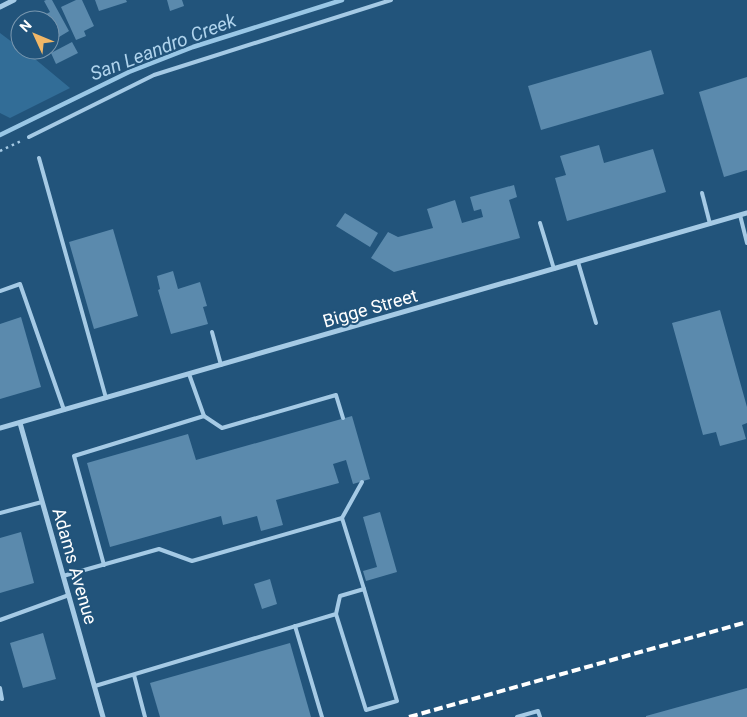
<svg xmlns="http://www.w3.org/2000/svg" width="747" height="717" viewBox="0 0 747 717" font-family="Roboto,sans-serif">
<rect width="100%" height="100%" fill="#22547b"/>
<polygon fill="#326d97" points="0,33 20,48 20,50 29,54 70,88 10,118 0,113"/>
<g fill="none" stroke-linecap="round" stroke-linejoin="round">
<polyline stroke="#99c7e6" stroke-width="4.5" points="0,135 129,72 193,47 342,0"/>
</g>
<g fill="#5b8aad">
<polygon points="46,0 52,0 69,31 59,37 55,29 50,32 50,20 35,20 50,12 44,1"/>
<polygon points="76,0 82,0 94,26 84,31 86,36 76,40 61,7"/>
<polygon points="95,0 126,0 127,2 99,11"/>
<polygon points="167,0 182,0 184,6 170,11"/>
<polygon points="72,42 78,53 56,64 51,53"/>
<polygon points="651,50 664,94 541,130 528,86"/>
<polygon points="747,77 747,170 724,177 699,92"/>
<polygon points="599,145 604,163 653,149 666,192 567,221 555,178 566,175 560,156"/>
<polygon points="514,185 517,197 509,200 520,238 394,272 371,258 388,232 398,237 433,228 427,209 455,200 462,223 483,217 481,209 474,211 470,197"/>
<polygon points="345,213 378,233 370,247 336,226"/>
<polygon points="113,229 138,316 94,329 69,242"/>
<polygon points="173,271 178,289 200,282 207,306 203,307 208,324 171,334 158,290 160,289 157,276"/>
<polygon points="720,310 747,407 747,423 742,425 746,439 720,446 716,432 703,435 672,323"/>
<polygon points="21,317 41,387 0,399 0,324"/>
<polygon points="352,416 370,479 353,484 346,460 333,464 339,483 276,500 283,525 261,531 257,516 223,525 221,516 110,547 87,463 188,434 196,460"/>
<polygon points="380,512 397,572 366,581 363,571 377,567 363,517"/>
<polygon points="21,532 34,583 0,593 0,538"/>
<polygon points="270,579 277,604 262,609 254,584"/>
<polygon points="43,633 56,679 23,688 10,643"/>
<polygon points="290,643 311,717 160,717 150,683"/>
<polygon points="747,688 747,717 646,717 646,716"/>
</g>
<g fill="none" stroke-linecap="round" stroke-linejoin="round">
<polyline stroke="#a5cae5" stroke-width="2.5" stroke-dasharray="2.5 4" stroke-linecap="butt" points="0,151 21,141"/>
<g stroke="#a5cae5" stroke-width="4">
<polyline points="29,137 154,75 391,0"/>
<polyline points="39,158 106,398"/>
<polyline points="702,193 710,224"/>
<polyline points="740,215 747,243"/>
<polyline points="540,223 554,269"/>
<polyline points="578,262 596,323"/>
<polyline points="0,291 20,284 64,410"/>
<polyline points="212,332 221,365"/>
<polyline points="189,374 204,416"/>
<polyline points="0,513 42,502"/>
<polyline points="342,518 362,482"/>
<polyline points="104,565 74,456 204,416 222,428 336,395 343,418"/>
<polyline points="63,576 159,549 192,561 342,518 364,589"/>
<polyline points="0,620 69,595"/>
<polyline points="295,626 322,717"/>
<polyline points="134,675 145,717"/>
<polyline points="95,686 336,614 340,596 364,589 397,701 366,710 336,614"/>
<polyline points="0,688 2,699 0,698"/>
<polyline points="517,717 538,711 540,717"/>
</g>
<g stroke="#a5cae5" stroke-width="5">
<polyline points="0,7 14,0"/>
<polyline points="20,423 103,717"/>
<polyline points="0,428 747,213"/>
</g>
<polyline stroke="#fff" stroke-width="4" stroke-dasharray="9 4" stroke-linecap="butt" points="409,717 747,622"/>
</g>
<g text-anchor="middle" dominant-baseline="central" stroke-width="4" stroke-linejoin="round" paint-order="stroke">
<g font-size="18" fill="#fff" stroke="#22547b">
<text transform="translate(370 308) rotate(-16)">Bigge Street</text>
<text transform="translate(75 566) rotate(74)">Adams Avenue</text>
</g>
<g font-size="19" font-style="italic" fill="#b0d4ed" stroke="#22547b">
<text transform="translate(163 47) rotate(-21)">San Leandro Creek</text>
</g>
</g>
<g transform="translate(35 35) rotate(314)"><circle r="24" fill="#22547b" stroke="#7a98b0"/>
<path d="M0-4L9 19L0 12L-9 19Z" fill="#f1b767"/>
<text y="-8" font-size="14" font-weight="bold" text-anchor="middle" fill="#ffffff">N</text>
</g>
</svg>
